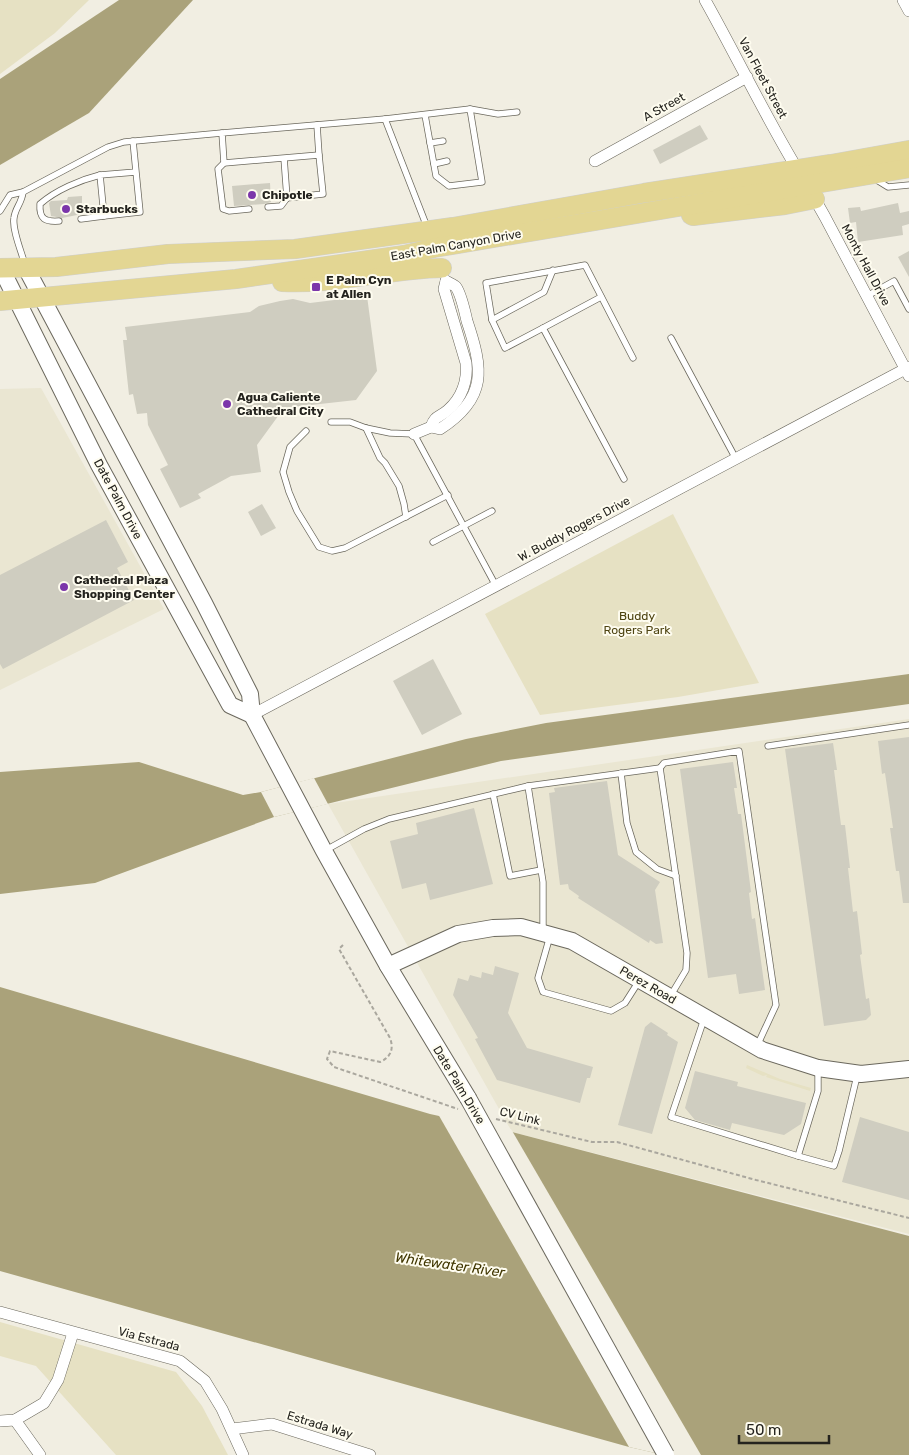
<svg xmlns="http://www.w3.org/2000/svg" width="909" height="1455" viewBox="0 0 909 1455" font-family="Rubik,sans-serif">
<rect width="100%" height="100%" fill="#f1eee2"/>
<g fill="#eae6d2">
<polygon points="41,388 164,609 0,690 0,389"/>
<polygon points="909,719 909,1234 512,1132 328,804"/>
</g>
<g fill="#e6e1c3">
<polygon points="0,0 89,0 55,33 0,74"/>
<polygon points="673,514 759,683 678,697 540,715 485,614"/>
<polygon points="747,1065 780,1079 811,1088 810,1091 766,1077 767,1075 763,1076 746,1068"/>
<polygon points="0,1322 176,1372 202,1406 228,1455 116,1455 36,1366 0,1356"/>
</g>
<g fill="#aaa27a">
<polygon points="119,0 193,0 89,113 0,165 0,79"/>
<polygon points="909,674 909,704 501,761 274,817 95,883 0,894 0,772 139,762 243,795 261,792 466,739 546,723"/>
<polygon points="0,987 430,1114 512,1132 909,1236 909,1455 664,1455 629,1447 0,1271"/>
</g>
<g fill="#f1eee2">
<polygon points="314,778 328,804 274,817 261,792"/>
<polygon points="438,1114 511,1129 701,1455 664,1455 629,1447"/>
</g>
<g fill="#cfcdc0">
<polygon points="700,125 708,139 660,164 653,150"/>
<polygon points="270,183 271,202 264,204 234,206 232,186"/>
<polygon points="82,196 82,214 62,218 51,216 49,203 51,201 67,200 68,197"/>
<polygon points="898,203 900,213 909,211 909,224 902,226 903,235 858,242 856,222 850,223 848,208 860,207 861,211"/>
<polygon points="909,251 909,277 898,257"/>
<polygon points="367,296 377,371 356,400 284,408 257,445 261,472 231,476 198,494 201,498 180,508 160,469 168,465 148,425 147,413 137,414 133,394 129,395 123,340 127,340 125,327 250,312 259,306 280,301 293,299 310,303"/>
<polygon points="262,504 276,528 261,536 248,512"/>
<polygon points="106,520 128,562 117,568 134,600 3,669 0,664 0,575"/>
<polygon points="433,659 462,714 422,735 393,681"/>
<polygon points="909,737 909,903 903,903 899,871 896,871 890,828 893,828 885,773 882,774 878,741"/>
<polygon points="833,743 837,770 834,770 841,825 845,825 850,868 848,868 853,912 857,911 862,954 860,955 866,999 869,998 871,1015 866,1020 824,1026 785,749"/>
<polygon points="733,762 737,788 734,788 738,814 741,814 751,892 749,893 752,919 755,918 765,990 739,994 736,974 708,978 680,769"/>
<polygon points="607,781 618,855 660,882 655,890 663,943 656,944 650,940 649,943 578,898 579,896 569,889 568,884 560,885 549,793 555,792 554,788"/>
<polygon points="474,808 493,884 430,900 426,883 402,889 390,841 418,834 416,823"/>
<polygon points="495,966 519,973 508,1013 527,1048 593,1067 590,1078 587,1078 580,1103 497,1080 475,1039 478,1038 453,995 458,978 468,981 470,975 481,978 482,972 493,975"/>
<polygon points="651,1022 668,1033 667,1035 678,1042 652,1134 618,1125 645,1027"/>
<polygon points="695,1071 738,1082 737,1086 806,1103 801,1124 784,1135 732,1123 730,1130 695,1120 685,1108"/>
<polygon points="860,1117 909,1132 909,1200 842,1182"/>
</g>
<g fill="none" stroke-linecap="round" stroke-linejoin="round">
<defs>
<g id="lane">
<polyline points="470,109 498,114 517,112"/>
<polyline points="385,119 470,109 482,182 449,186 436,176 425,115"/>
<polyline points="317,125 319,155"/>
<polyline points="133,141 140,212 104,216 100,175 136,172"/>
<polyline points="430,143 443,141"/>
<polyline points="284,158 287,198 323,194 319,155 224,163 222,133 385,119 427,227"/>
<polyline points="224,163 218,169 223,209 229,211 249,209"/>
<polyline points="434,164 447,161"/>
<polyline points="875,179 888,187 909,185"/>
<path d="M23,192C22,203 15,208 14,218C12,230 22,253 25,265"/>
<polyline points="268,207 281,206 287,198"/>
<polyline points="0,211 10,195 23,192 108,147 124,142 222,133"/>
<polyline points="81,219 104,216"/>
<path d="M59,221C45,222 39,219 40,204C56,190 80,180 100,175"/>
<polyline points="867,296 894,281 909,309"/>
<polyline points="492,320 544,292 553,270"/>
<polyline points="543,328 601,297"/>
<polyline points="671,338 736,459"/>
<polyline points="331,422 350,422 366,428 390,433 414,434 496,586"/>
<polyline points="366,428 380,458 385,463 399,486 404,504 406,517"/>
<polyline points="306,431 290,447 283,472 289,492 297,511 319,547 332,551 345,548 448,495"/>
<polyline points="624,479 543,328 505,348 492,320 486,283 585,265 633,358"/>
<polyline points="433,542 492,511"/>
<polyline points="768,746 909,725"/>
<polyline points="621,773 627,823 636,852 657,869 676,876"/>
<polyline points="528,786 660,768"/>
<polyline points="493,794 510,876 541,870"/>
<polyline points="326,850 364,829 389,819 528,786 543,882 543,930"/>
<polyline points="550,936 538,978 543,992 611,1011 625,1003 639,981"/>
<polyline points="671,995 686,970 687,953 660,768 664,763 739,751 776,1005 757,1046"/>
<polyline points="704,1019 671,1117 798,1156 818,1091 818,1070"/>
<polyline points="798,1156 834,1166 839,1151 857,1076"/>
</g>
<g id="street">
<path d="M705,0C737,57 765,116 799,172"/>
<polyline points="903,0 909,11"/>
<polyline points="595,161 747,77"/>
<polyline points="812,194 825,217 909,376"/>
<path d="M431,427C435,415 439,418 448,410C462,398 468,380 466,363L444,289L446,281"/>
<path d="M414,434L431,427L440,429C488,398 483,369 467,321C465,312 461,294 456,287C454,285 449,283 446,281"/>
<polyline points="252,715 909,367"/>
<polyline points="0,1312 180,1361 205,1381 222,1409 243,1455"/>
<polyline points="15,1420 40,1455"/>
<polyline points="0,1421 15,1420 44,1403 58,1380 73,1333"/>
<polyline points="232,1429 272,1424 370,1455"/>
</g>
<g id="secondary">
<polyline points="1,268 99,465 230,705 252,715"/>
<polyline points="26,268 204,603 250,694 252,715 324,851 388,966 468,1098"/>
<polyline points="388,966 458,934 493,928 521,927 572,941 762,1050 818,1068 861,1074 909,1069"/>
</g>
<g id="primary">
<polyline points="691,215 693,216 785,205 815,199"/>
<polyline points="0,268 56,267 168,254 295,249 453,227 644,193 831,164 909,150"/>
<path d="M282,282C335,285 388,269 442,268"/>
<polyline points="0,301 236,279 404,255 434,248 909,168"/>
</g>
</defs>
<use href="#lane" stroke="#6b685d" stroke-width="7"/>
<use href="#street" stroke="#6b685d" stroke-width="12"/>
<use href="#secondary" stroke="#6b685d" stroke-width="18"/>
<use href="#primary" stroke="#cfcfce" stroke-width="20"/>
<g stroke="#aaa79e" stroke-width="2" stroke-dasharray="4 2.5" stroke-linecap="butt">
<path d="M343,945L339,949L390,1038C394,1049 391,1057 380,1062L330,1051L327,1059L334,1067L458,1109"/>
<polyline points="496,1119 592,1142 617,1142 756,1180 909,1218"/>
</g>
<use href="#lane" stroke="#fff" stroke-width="5.5"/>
<use href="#street" stroke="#fff" stroke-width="11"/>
<use href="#secondary" stroke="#fff" stroke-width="16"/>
<use href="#primary" stroke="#e3d693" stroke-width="19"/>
<defs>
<polyline id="secondary-bridge" points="468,1098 666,1455"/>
</defs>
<use href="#secondary-bridge" stroke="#6b685d" stroke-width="18" stroke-linecap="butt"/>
<use href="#secondary-bridge" stroke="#fff" stroke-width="16"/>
</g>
<g fill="#7b36aa" stroke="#fefcef" stroke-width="2">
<circle cx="252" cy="195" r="5"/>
<circle cx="66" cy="209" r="5"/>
<rect x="311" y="282" width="10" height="10" rx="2.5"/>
<circle cx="227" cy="404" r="5"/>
<circle cx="64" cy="587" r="5"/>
</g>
<g text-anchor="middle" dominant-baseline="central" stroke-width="4" stroke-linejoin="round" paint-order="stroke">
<g font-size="12" fill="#24231e" stroke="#fefcef">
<text transform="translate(763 78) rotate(62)">Van Fleet Street</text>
<text transform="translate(664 107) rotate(-29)">A Street</text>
<text transform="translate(456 245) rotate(-10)">East Palm Canyon Drive</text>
<text transform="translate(866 265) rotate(62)">Monty Hall Drive</text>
<text transform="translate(118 499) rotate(62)">Date Palm Drive</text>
<text transform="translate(574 529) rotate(-28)">W. Buddy Rogers Drive</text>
<text transform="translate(648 985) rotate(30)">Perez Road</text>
<text transform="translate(459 1085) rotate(59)">Date Palm Drive</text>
<text transform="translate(520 1116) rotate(14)">CV Link</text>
<text transform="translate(149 1339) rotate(15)">Via Estrada</text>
<text transform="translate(320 1425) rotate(17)">Estrada Way</text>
</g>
<g font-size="12" font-weight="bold" fill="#24231e" stroke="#fefcef" text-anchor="start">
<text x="262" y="195">Chipotle</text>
<text x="76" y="209">Starbucks</text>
<text x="326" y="280">E Palm Cyn<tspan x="326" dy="14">at Allen</tspan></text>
<text x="237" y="397">Agua Caliente<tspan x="237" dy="14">Cathedral City</tspan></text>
<text x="74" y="580">Cathedral Plaza<tspan x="74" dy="14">Shopping Center</tspan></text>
</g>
<g font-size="12" fill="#4e4412" stroke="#fefcef">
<text x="637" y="616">Buddy<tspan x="637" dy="14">Rogers Park</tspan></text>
</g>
<g font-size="14" font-style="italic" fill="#403601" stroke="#fefcef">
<text transform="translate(450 1265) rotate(8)">Whitewater River</text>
</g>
</g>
<path d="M739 1435v8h90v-8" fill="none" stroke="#24231e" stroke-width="2.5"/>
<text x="746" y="1435" font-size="15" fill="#24231e" stroke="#fefcef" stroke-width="4" paint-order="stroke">50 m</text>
</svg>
